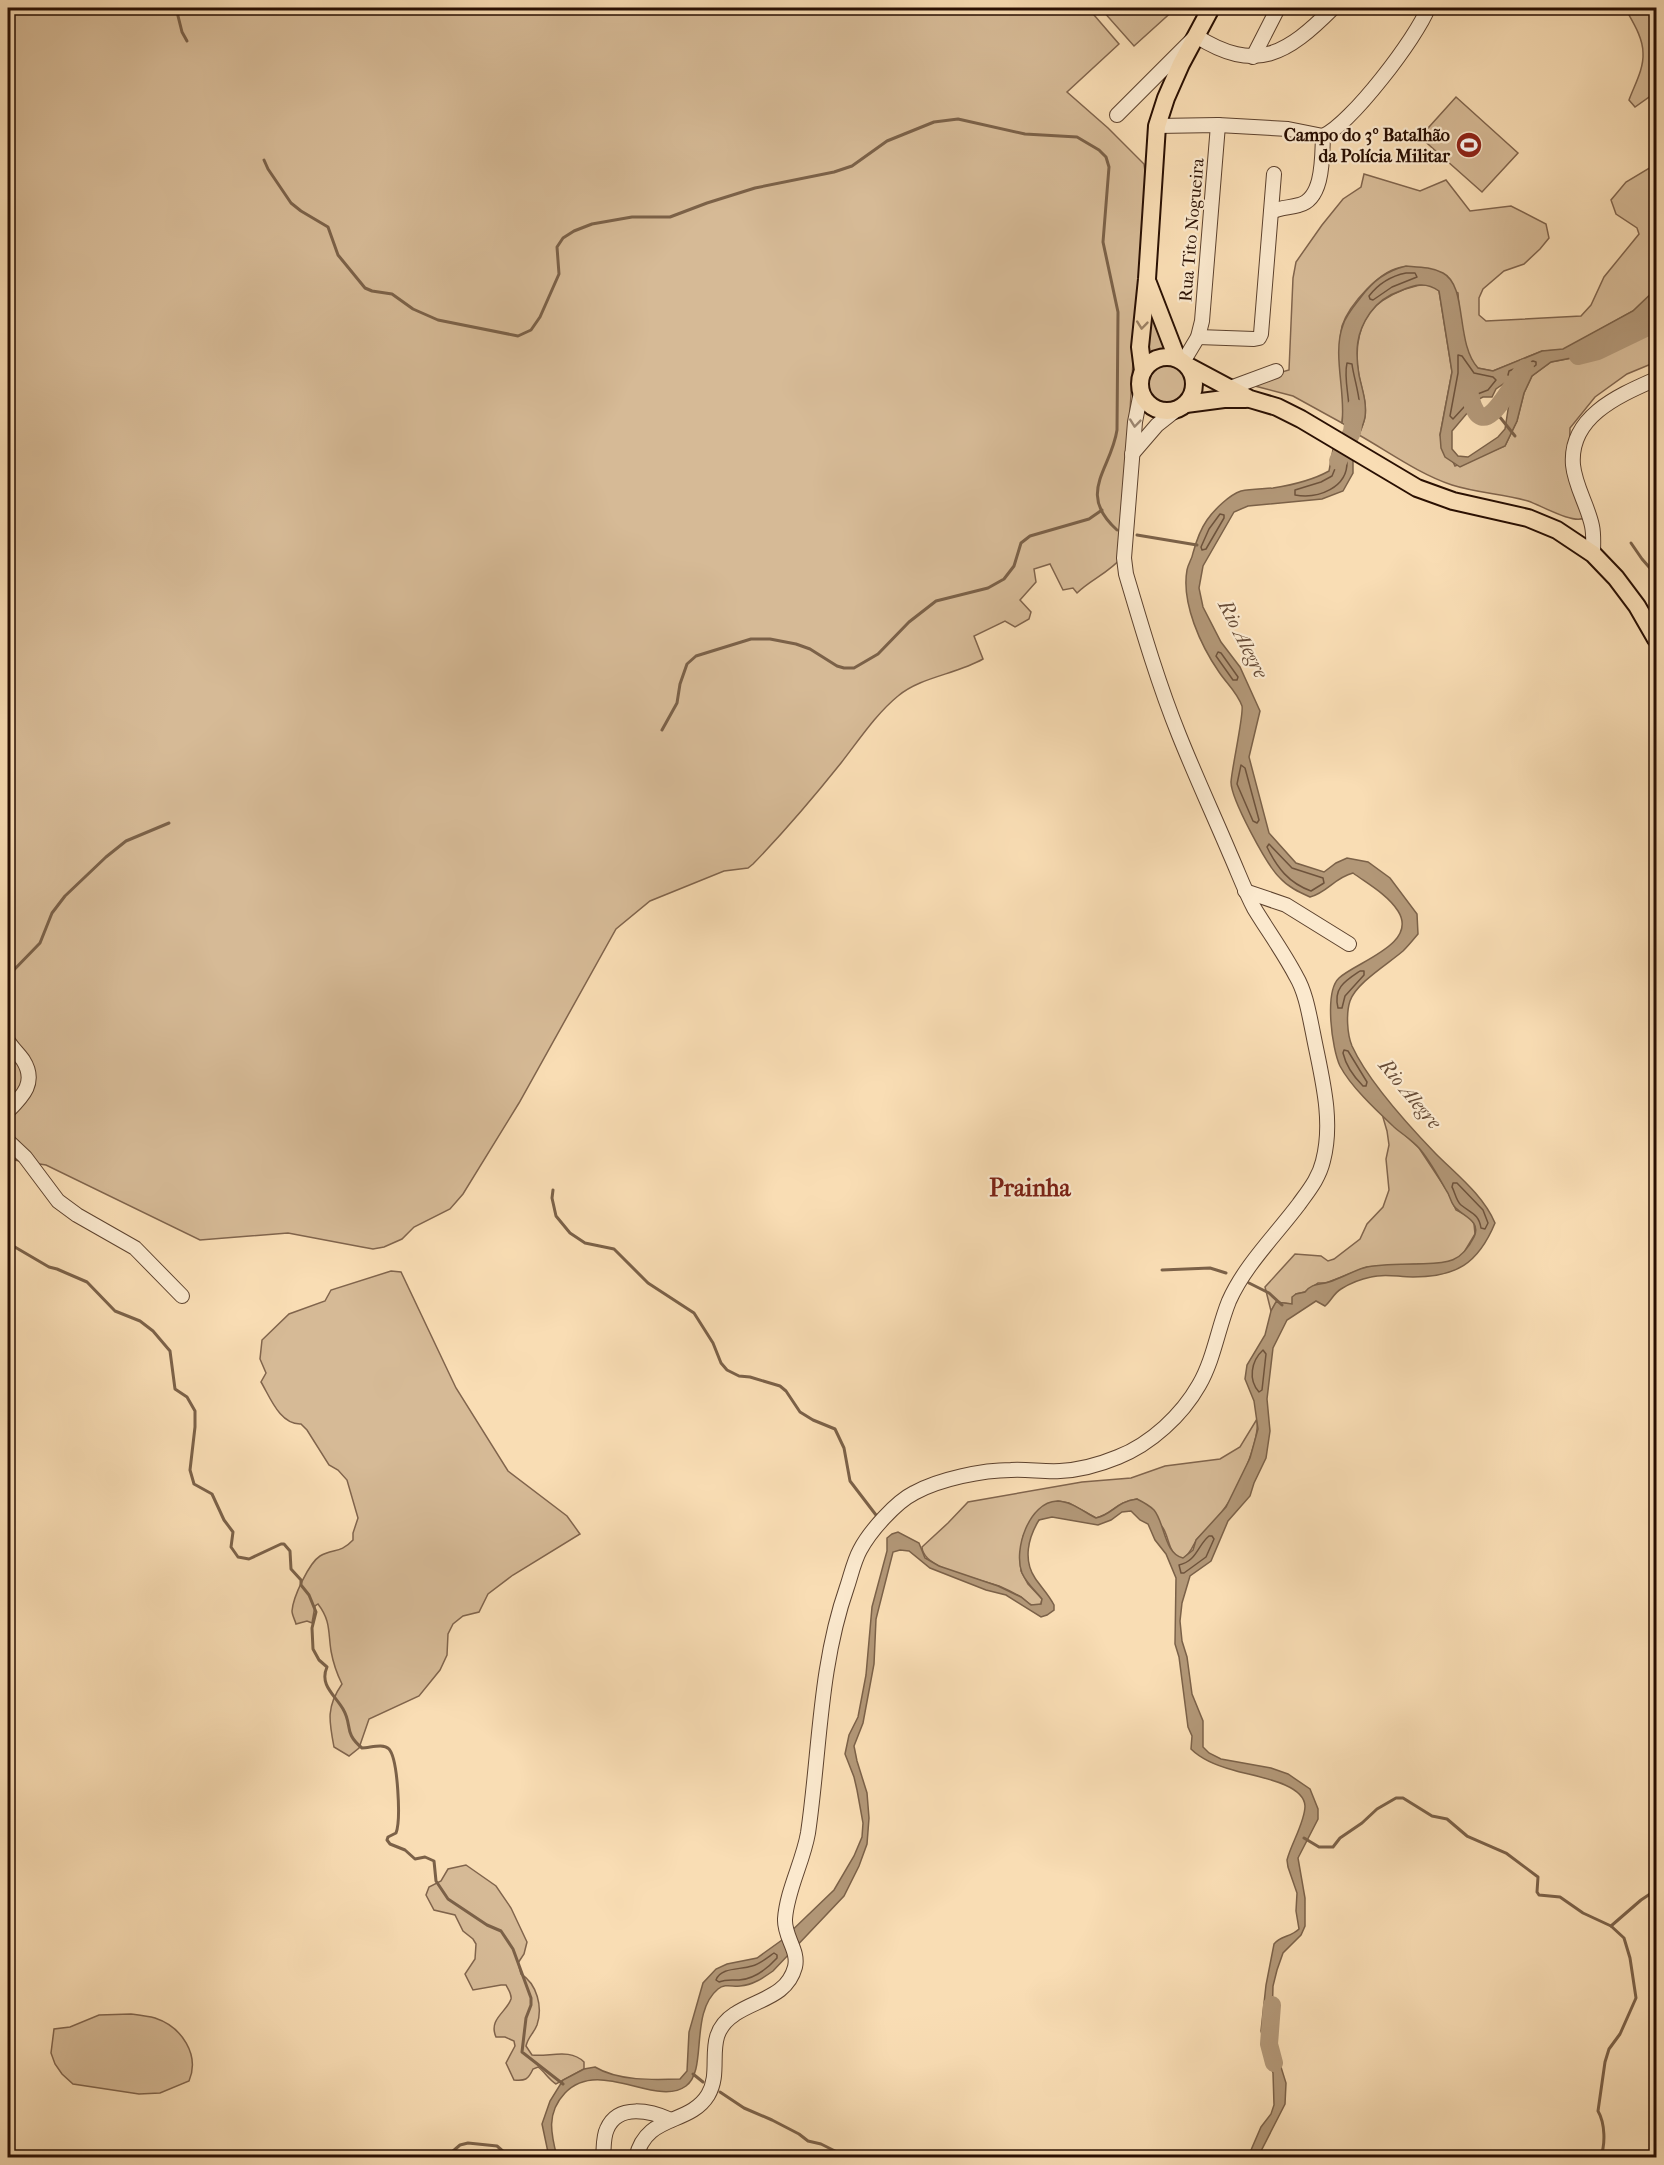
<svg xmlns="http://www.w3.org/2000/svg" width="1664" height="2165" viewBox="0 0 1664 2165" font-family="'IM FELL French Canon',serif">
<rect width="100%" height="100%" fill="#f9ddb4"/>
<filter id="stains"><feTurbulence type="fractalNoise" baseFrequency=".00333" numOctaves="4"/><feColorMatrix values="0 0 0 0 .2 0 0 0 0 .09 0 0 0 0 .02 0 0 0 .5 -.17"/></filter>
<radialGradient id="worn" r=".72"><stop offset=".6" stop-color="#630" stop-opacity="0"/><stop offset="1" stop-color="#630" stop-opacity=".3"/></radialGradient>
<g fill="#d6ba96" stroke="#80644c" stroke-width="1.5">
<path d="M8,8H1088L1119,44L1067,92L1108,128L1144,164L1149,200L1136,313L1121,558C1110,572 1090,580 1077,593L1073,588L1063,590L1050,564L1034,569L1036,582L1020,600L1031,612L1029,619L1015,627L1005,621L974,636L983,659C957,674 920,677 898,696C876,714 859,740 841,763C813,798 785,831 753,864L748,868L724,871L650,901L616,929L519,1103L463,1194L450,1209L414,1227L402,1239L384,1247L373,1249L362,1247L288,1233L200,1240L46,1165L8,1159Z"/>
<polygon points="1105,8 1176,8 1134,46 1102,10"/>
<path d="M1625,8H1656V92L1635,107L1629,100C1634,86 1644,69 1643,53C1643,37 1632,21 1625,8Z"/>
<polygon points="1456,97 1518,153 1482,192 1420,137"/>
<path d="M1656,164V289L1633,311L1563,350L1542,351L1493,371L1477,368C1460,348 1460,319 1458,293C1448,288 1412,267 1404,267C1381,268 1349,305 1342,326C1341,331 1340,339 1340,344C1338,371 1346,397 1342,423L1293,396L1255,386L1252,383L1255,380L1289,370L1293,278L1296,262L1322,225L1343,199L1361,187L1364,174L1420,191L1446,180L1470,211L1511,206L1546,224L1549,238L1540,249L1524,264L1504,271L1483,289L1479,298V315L1486,321L1581,316L1591,305L1604,277L1639,234L1637,228L1616,214L1611,200L1626,182Z"/>
<path d="M1430,284L1439,291L1452,372L1440,435L1455,466L1505,446L1517,421L1524,393L1532,376L1551,362L1597,353L1656,315V362L1627,374L1595,397L1570,428L1569,468L1584,518C1573,524 1542,506 1528,501C1504,494 1477,493 1452,485C1419,474 1389,452 1359,435C1361,429 1364,423 1365,417C1367,403 1362,390 1359,376C1354,348 1358,318 1382,301C1397,291 1412,285 1430,284Z"/>
<polygon points="1148,289 1172,351 1159,354 1145,364"/>
<circle cx="1167" cy="383" r="23"/>
<polygon points="1382,1114 1419,1148 1448,1192 1456,1210 1470,1217 1474,1224 1475,1234 1463,1254 1456,1259 1444,1264 1414,1264 1367,1267 1326,1283 1318,1283 1305,1292 1296,1294 1292,1304 1276,1302 1271,1311 1265,1287 1295,1254 1321,1256 1328,1261 1334,1259 1360,1239 1367,1224 1383,1207 1389,1190 1386,1159 1389,1145 1387,1131"/>
<path d="M391,1271L401,1272L456,1388L508,1471L567,1516L580,1534L513,1575L488,1594L479,1612L463,1616L453,1624L448,1634L447,1655L440,1670L419,1696L369,1719L359,1748L349,1756L334,1747C329,1721 326,1707 342,1684C337,1674 333,1662 331,1651C328,1632 331,1621 318,1604L315,1606L312,1623L307,1621L296,1624C295,1620 292,1615 292,1611C293,1597 309,1563 320,1556C333,1548 340,1554 353,1540V1533L358,1518L347,1480L338,1470L329,1465L307,1430L301,1424C280,1425 270,1397 261,1382L266,1373L260,1359L262,1340L289,1314L325,1301L331,1290Z"/>
<path d="M1257,1419C1260,1441 1238,1491 1224,1509C1217,1520 1208,1528 1199,1537C1192,1544 1194,1550 1183,1559C1168,1555 1170,1539 1163,1528C1156,1518 1145,1509 1137,1499C1115,1502 1113,1514 1096,1518L1069,1503L1058,1501L1023,1536L1020,1556L1021,1571L1028,1584L1042,1599L1041,1604C1038,1605 1035,1607 1032,1605C1028,1604 1024,1599 1021,1597C1014,1593 1006,1589 999,1586C981,1579 923,1570 922,1547L948,1523L968,1502L1082,1482L1131,1478L1165,1466L1220,1459L1240,1447Z"/>
<path d="M466,1865L496,1886L511,1908L527,1942L524,1954L518,1963L521,1974C537,1984 543,2007 537,2025C534,2033 528,2037 526,2046L532,2055C550,2057 570,2048 584,2062V2069L556,2084C548,2079 545,2072 538,2067L533,2069C528,2080 525,2081 514,2080L506,2063L515,2046L514,2041L505,2037H496C488,2019 507,2012 511,1999C512,1994 508,1989 506,1985H501L473,1990L465,1974L475,1959L476,1944L473,1939L463,1931L455,1915L434,1910L426,1895L429,1887L441,1881L448,1869Z"/>
<path d="M131,2014C139,2015 148,2016 155,2018C182,2027 200,2055 189,2081L160,2093L139,2094L73,2084L62,2074L55,2064L51,2053L54,2029L70,2027L99,2015Z"/>
</g>
<g fill="#b29777" stroke="#7b6148" stroke-width="1.5" fill-rule="evenodd">
<path d="M1406,266C1419,267 1432,267 1443,273C1468,286 1455,343 1478,368L1493,371L1542,351L1563,349L1633,311L1656,289V315L1597,353L1551,362L1532,376L1524,393L1517,421L1505,446L1460,467L1445,457L1441,448L1440,435L1452,372L1439,291C1425,281 1414,285 1400,291C1388,295 1377,303 1370,313C1356,333 1355,351 1359,375C1362,389 1367,402 1365,417C1364,423 1361,429 1359,435L1342,423C1346,392 1332,354 1343,325C1346,315 1355,305 1361,297C1373,281 1386,271 1406,266ZM1506,382L1512,384L1505,429L1498,437L1468,457L1458,456L1452,449V431L1479,399L1483,397H1492L1496,389Z"/>
<path d="M1334,444L1353,458V473L1343,491L1322,499L1248,506L1234,512L1203,566L1199,588L1203,607L1221,642L1240,667L1260,711L1249,757L1269,833L1296,863L1324,872L1336,863L1347,858L1368,862L1390,878L1417,914L1418,934C1413,940 1408,946 1403,951C1388,964 1356,983 1350,1001C1346,1013 1347,1034 1352,1046C1368,1081 1409,1126 1436,1154C1457,1175 1483,1195 1495,1223C1478,1264 1456,1277 1413,1277C1398,1277 1385,1273 1371,1277C1361,1279 1349,1284 1341,1289C1334,1293 1331,1301 1325,1306L1316,1301L1287,1320L1273,1348L1267,1399L1270,1431L1266,1458L1254,1483L1250,1496L1228,1521L1211,1561L1190,1576L1182,1603L1180,1621L1182,1641L1187,1657L1192,1694L1203,1721V1747L1209,1753L1221,1759L1271,1768L1288,1774L1310,1789L1318,1809V1819L1298,1858L1305,1898V1926L1301,1935L1283,1953L1277,1970L1273,1986L1272,2020L1268,2032L1269,2040L1276,2051L1286,2083L1285,2104L1258,2157H1248L1261,2127L1271,2114L1274,2105L1273,2073L1261,2031L1266,1985L1274,1944C1280,1936 1291,1937 1299,1929L1296,1911L1297,1893L1288,1867L1287,1860C1291,1844 1305,1822 1305,1806C1304,1782 1251,1776 1233,1770C1218,1766 1202,1760 1191,1749L1192,1736L1188,1727L1179,1657L1175,1644L1176,1578L1166,1554L1155,1540L1148,1524L1140,1520L1131,1511L1122,1512L1111,1520L1098,1525L1052,1517L1039,1520C1028,1538 1023,1560 1035,1578C1041,1587 1049,1595 1054,1605V1610L1047,1615L1041,1617L1006,1595L986,1590L930,1568L909,1551L900,1550L893,1552L876,1619L874,1664L863,1723L854,1746L857,1761L867,1793L869,1818L867,1844L859,1866L844,1896L773,1971C763,1978 753,1985 740,1986C733,1987 725,1983 718,1989C689,2013 708,2070 686,2086C656,2108 599,2057 565,2093C546,2113 551,2134 557,2157H549L542,2124L550,2101L563,2080L584,2069L595,2067C618,2081 653,2080 680,2079L687,2071L689,2032L703,1983L716,1969L727,1964L757,1958L782,1940L834,1890L854,1856L862,1837L863,1823L857,1790L854,1777L845,1754L849,1735L858,1717L866,1675L872,1607L887,1551V1538L892,1534L898,1532L919,1543L925,1558L939,1566L998,1586L1021,1597L1031,1605L1041,1604L1042,1599C1035,1590 1027,1584 1022,1573C1013,1550 1029,1502 1057,1501C1071,1501 1084,1512 1096,1518C1114,1514 1115,1502 1137,1499C1143,1502 1149,1505 1154,1510C1165,1523 1164,1554 1183,1558L1193,1550L1196,1540L1226,1507L1250,1458L1258,1429L1254,1401L1245,1379L1247,1365L1265,1335L1271,1311L1276,1302L1292,1304V1297L1296,1294L1305,1292C1312,1283 1319,1285 1329,1282C1342,1278 1354,1270 1367,1267C1383,1264 1402,1264 1417,1264C1445,1263 1460,1265 1474,1237C1482,1220 1461,1216 1454,1206C1450,1201 1450,1195 1446,1190C1438,1176 1429,1159 1419,1148C1412,1140 1402,1134 1394,1127C1377,1111 1351,1087 1340,1066C1332,1049 1324,992 1339,978C1356,962 1419,944 1398,911C1388,895 1368,884 1353,873C1334,878 1328,892 1310,897C1299,892 1288,887 1280,878C1267,866 1231,799 1231,782C1232,767 1244,714 1242,706C1237,692 1227,684 1219,672C1201,646 1181,603 1187,570C1188,564 1192,559 1193,553C1196,542 1200,530 1207,520C1214,510 1229,495 1241,491C1251,489 1263,489 1273,488C1292,485 1313,480 1329,471Z"/>
</g>
<g fill="none" stroke-linecap="round" stroke-linejoin="round">
<g stroke="#6e533c" stroke-width="1.5">
<path d="M1406,273H1415L1417,277L1392,287L1373,300L1370,299L1369,296C1379,283 1391,276 1406,273Z"/>
<polygon points="1458,355 1462,356 1474,373 1493,377 1496,380 1488,390 1475,395 1453,419 1450,416 1458,373"/>
<polygon points="1533,361 1536,362 1536,365 1527,372 1522,383 1508,375 1509,371"/>
<path d="M1347,363L1352,364C1354,382 1366,409 1355,424L1349,419C1351,401 1343,380 1347,363Z"/>
<path d="M1342,457L1347,461C1348,488 1318,499 1295,495V490L1321,482L1332,476L1339,459Z"/>
<polygon points="1220,514 1224,515 1224,518 1206,549 1202,550 1201,547 1209,529"/>
<polygon points="1218,652 1221,653 1238,677 1237,680 1233,680 1216,656"/>
<polygon points="1241,765 1245,768 1259,820 1257,823 1253,821 1237,784"/>
<path d="M1269,844L1292,868L1323,878L1324,883L1311,891C1289,883 1277,868 1267,847Z"/>
<path d="M1360,971H1364V975L1345,996L1342,1008H1338C1333,988 1345,981 1360,971Z"/>
<path d="M1344,1050L1348,1051L1367,1082L1366,1086H1363C1353,1076 1346,1066 1343,1053Z"/>
<path d="M1453,1183H1457L1483,1210L1488,1223L1485,1229L1481,1228C1479,1214 1471,1213 1461,1205C1456,1201 1455,1192 1452,1187Z"/>
<path d="M1263,1350L1266,1354L1262,1390L1259,1392C1248,1380 1251,1361 1263,1350Z"/>
<path d="M1209,1536H1212L1214,1539L1206,1557L1184,1573H1181L1179,1565C1197,1561 1197,1546 1209,1536Z"/>
<path d="M774,1953L777,1955V1958C767,1969 754,1979 739,1980C731,1980 726,1979 719,1982L716,1980C721,1967 740,1970 752,1966C760,1964 767,1958 774,1953Z"/>
</g>
<g stroke="#7b6148" stroke-width="3">
<polyline points="176,8 182,32 187,41"/>
<path d="M264,160L268,169L291,203L301,211L328,227L338,255L365,288L372,291L392,294L413,309L438,320L518,336L531,330L540,317L559,274L557,247L563,238L574,231L592,224L632,217H670L707,203L755,188L834,172L852,166L887,141L934,122L958,119L1025,134L1077,137L1099,150L1106,157L1109,167L1103,242L1118,312L1117,430C1111,470 1076,493 1117,530"/>
<polyline points="1495,411 1515,436"/>
<polyline points="1137,535 1197,545"/>
<polyline points="1631,543 1642,559 1656,575"/>
<polyline points="662,730 677,703 680,684 687,664 696,656 751,639 770,639 796,644 810,649 837,666 844,668 854,668 878,654 909,622 936,601 988,588 1004,579 1014,566 1021,543 1030,536 1089,519 1102,510"/>
<polyline points="8,976 40,943 52,913 65,896 106,857 126,841 169,823"/>
<polyline points="553,1190 552,1198 556,1216 570,1233 585,1243 614,1249 648,1283 694,1313 713,1343 721,1363 727,1370 739,1376 750,1377 780,1386 786,1391 800,1412 813,1420 835,1429 844,1448 850,1481 876,1515"/>
<path d="M8,1243L49,1267L57,1269L87,1282L115,1311L140,1321L153,1331L170,1351L175,1389L187,1397L195,1411V1427L190,1470L194,1484L212,1494L224,1520L233,1532L231,1547L238,1557L249,1559L281,1544H284L290,1551L291,1569L301,1580V1585L309,1595L316,1612L312,1628L313,1649L319,1660L327,1667C319,1685 335,1695 343,1709C353,1726 343,1732 362,1748C370,1748 383,1743 389,1749C398,1759 401,1820 396,1833L388,1837L387,1840L390,1844L405,1850L415,1859L425,1857L434,1861L436,1881L448,1899L487,1925L501,1931L513,1949L531,1998V2005L526,2018L522,2052L563,2084"/>
<polyline points="1162,1270 1210,1268 1226,1273"/>
<polyline points="1249,1283 1269,1293 1282,1305"/>
<path d="M1304,1838L1319,1847H1333L1340,1838L1362,1823L1377,1809L1396,1798H1403L1432,1816L1447,1819L1467,1836L1506,1853L1538,1877L1537,1892L1539,1895L1560,1897L1583,1913L1611,1926L1624,1938L1630,1958L1636,1998L1620,2034L1609,2049L1605,2062L1598,2111C1605,2123 1606,2145 1600,2158"/>
<polyline points="1611,1926 1641,1900 1656,1890"/>
<polyline points="693,2074 703,2082"/>
<polyline points="720,2092 744,2108 772,2120 799,2134 808,2141 821,2144 841,2154 857,2158"/>
<polyline points="445,2158 460,2145 468,2143 497,2146 505,2153 523,2158"/>
</g>
<g stroke="#b29777" stroke-width="18">
<polyline points="1578,356 1598,351 1656,323"/>
<path d="M1468,385C1479,456 1507,389 1525,368"/>
<polyline points="1338,461 1352,432 1355,408"/>
<polyline points="1272,2005 1269,2044 1274,2063"/>
</g>
<defs>
<g id="minor">
<polyline points="1253,57 1278,8"/>
<path d="M1117,115L1196,36C1256,74 1287,54 1333,8"/>
<polyline points="1157,126 1218,125 1288,129 1323,136"/>
<path d="M1323,136C1351,124 1417,37 1428,8"/>
<path d="M1271,212C1281,207 1289,208 1299,205C1324,199 1322,156 1323,136"/>
<polyline points="1198,337 1254,339 1259,338 1261,334 1274,174"/>
<polyline points="1183,362 1198,337 1202,321 1218,125"/>
<polyline points="1230,388 1276,371"/>
<polyline points="1132,454 1157,425 1176,410"/>
<path d="M1593,554C1593,545 1594,535 1592,526C1588,506 1575,486 1573,465C1569,416 1620,395 1656,379"/>
<polyline points="1245,891 1286,905 1349,944"/>
<path d="M8,1041C12,1048 18,1053 23,1060C37,1082 23,1096 8,1111"/>
<polyline points="8,1141 25,1157 58,1201 77,1215 135,1248 182,1296"/>
<path d="M603,2158C604,2149 603,2137 607,2129C618,2103 651,2111 671,2120"/>
<path d="M636,2158C646,2113 689,2126 708,2095C724,2068 701,2036 735,2014C757,1999 787,1997 795,1967C799,1950 784,1937 785,1919C787,1890 803,1862 808,1833C820,1751 819,1667 847,1587C851,1575 854,1561 860,1550C870,1531 896,1502 914,1493C939,1479 983,1470 1011,1470C1027,1469 1044,1472 1060,1471C1080,1470 1101,1464 1118,1457C1151,1444 1182,1415 1199,1385C1214,1359 1218,1328 1229,1301C1245,1265 1275,1236 1299,1204C1309,1190 1319,1178 1323,1161C1334,1119 1321,1075 1313,1033C1309,1014 1306,993 1296,976C1284,953 1268,931 1254,908C1245,891 1238,872 1230,854C1213,814 1195,775 1179,735C1158,683 1142,628 1126,574L1124,558L1135,422L1141,392"/>
</g>
<g id="major">
<polyline points="1148,283 1177,358"/>
<circle cx="1167" cy="384" r="27"/>
<polyline points="1190,367 1250,399 1277,407 1301,419 1417,488 1453,501 1528,518 1557,530 1593,554 1616,578 1637,606 1656,639"/>
<polyline points="1143,371 1140,347 1147,279 1157,126 1166,98 1181,64 1211,8"/>
<polyline points="1186,404 1224,399 1246,399"/>
</g>
</defs>
<use href="#minor" stroke="#5d422e" stroke-width="16"/>
<use href="#major" stroke="#290f02" stroke-width="20"/>
<use href="#minor" stroke="#fbe9ce" stroke-width="14"/>
<use href="#major" stroke="#f9ddb4" stroke-width="16"/>
</g>
<defs><path id="oneway-chevron" d="M-2-3.5L2.5 0L-2 3.5" fill="none" stroke-width="1.6" stroke-linecap="round" stroke-linejoin="round" transform="scale(1.5)"/></defs>
<use stroke="#9b8064" href="#oneway-chevron" transform="translate(1142 325) rotate(96)"/>
<use stroke="#9c8772" href="#oneway-chevron" transform="translate(1135 423) rotate(96)"/>
<defs>
<symbol id="stadium-disc" viewBox="-11 -11 22 22"><circle r="9.5" fill="#8f2418" stroke="#fbe9ce"/><path d="M0-5a6.5 5 0 1 0 0 10a6.5 5 0 1 0 0-10ZM-3.5-1.8h7v3.6h-7Z" fill="#fff"/></symbol>
</defs>
<g fill-rule="evenodd">
<use href="#stadium-disc" x="1454" y="130" width="30" height="30"/>
</g>
<g text-anchor="middle" dominant-baseline="central" stroke-width="4.5" stroke-linejoin="round" paint-order="stroke">
<g font-size="18" font-weight="bold" fill="#290f02" stroke="#fbe9ce" text-anchor="end">
<text x="1450" y="135">Campo do 3º Batalhão<tspan x="1450" dy="21">da Polícia Militar</tspan></text>
</g>
<g font-size="18" fill="#290f02" stroke="#fbe9ce">
<text transform="translate(1192 230) rotate(-85)">Rua Tito Nogueira</text>
</g>
<g font-size="20" font-style="italic" fill="#674c37" stroke="#fbe9ce">
<text transform="translate(1243 639) rotate(63)">Rio Alegre</text>
<text transform="translate(1410 1094) rotate(50)">Rio Alegre</text>
</g>
<g font-size="24" font-weight="bold" fill="#7a1f14" stroke="#fbe9ce">
<text x="1030" y="1188">Prainha</text>
</g>
</g>
<rect width="1664" height="2165" fill="none" stroke="#f9ddb4" stroke-width="30"/>
<rect x="9" y="9" width="1646" height="2147" fill="none" stroke="#290f02" stroke-width="3"/>
<rect x="15" y="15" width="1634" height="2135" fill="none" stroke="#290f02" stroke-width="1.5"/>
<rect width="100%" height="100%" filter="url(#stains)"/>
<rect width="100%" height="100%" fill="url(#worn)"/>
</svg>
